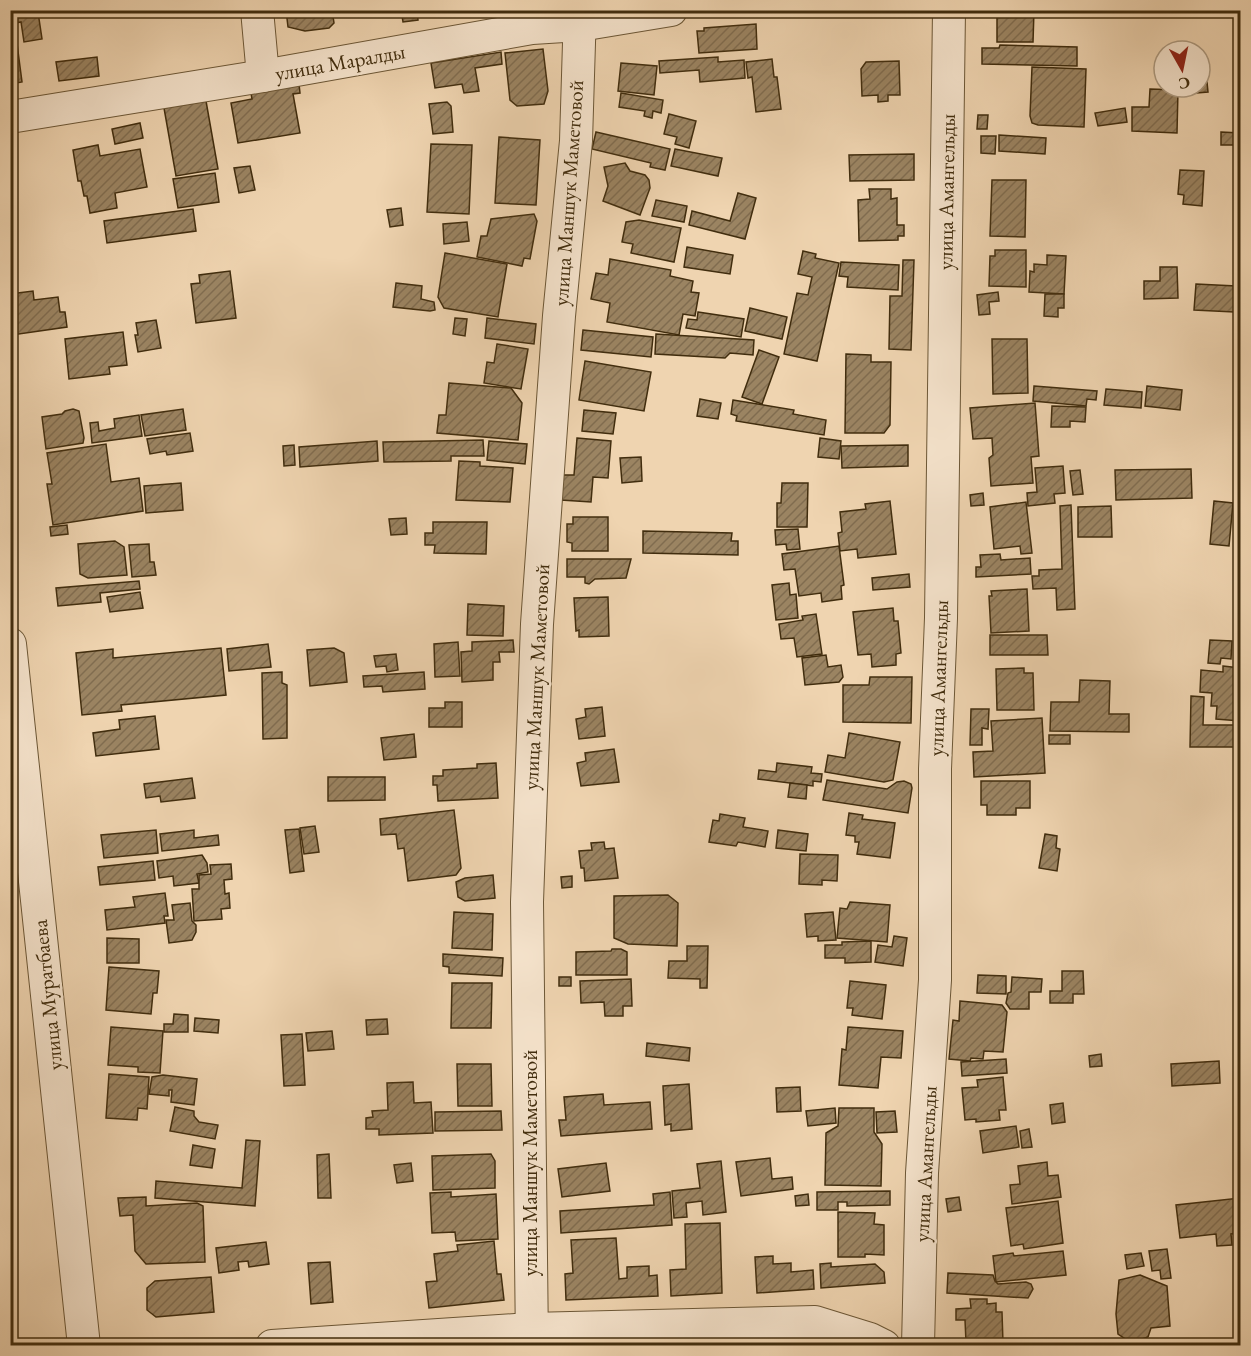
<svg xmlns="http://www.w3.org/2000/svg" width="1251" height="1356" viewBox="0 0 1251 1356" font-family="'EB Garamond',serif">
<defs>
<pattern id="building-hatch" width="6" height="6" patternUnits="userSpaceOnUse" patternTransform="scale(1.5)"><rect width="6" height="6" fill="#9b8462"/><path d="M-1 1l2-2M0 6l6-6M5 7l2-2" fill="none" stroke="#806c4f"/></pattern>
</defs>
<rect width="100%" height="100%" fill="#efd4b0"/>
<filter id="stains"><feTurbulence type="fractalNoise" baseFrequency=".00333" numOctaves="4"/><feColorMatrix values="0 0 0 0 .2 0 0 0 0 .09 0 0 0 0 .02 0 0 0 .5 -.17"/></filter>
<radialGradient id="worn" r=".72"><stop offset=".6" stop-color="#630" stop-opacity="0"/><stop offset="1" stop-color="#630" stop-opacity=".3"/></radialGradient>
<g fill="url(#building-hatch)" stroke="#412d0e" stroke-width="1.5">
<polygon points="10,10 49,10 38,12 42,39 24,42 21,22 10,24"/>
<polygon points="286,10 332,10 334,23 329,28 305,31 288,27"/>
<polygon points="401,10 417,10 418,20 403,22"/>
<polygon points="997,10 1034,10 1033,42 997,42"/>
<polygon points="756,24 757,49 699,53 697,31 704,31 704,28"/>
<polygon points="16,36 22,82 10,84 10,37"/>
<polygon points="1000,45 1077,47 1077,66 982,64 982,48 999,48"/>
<polygon points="543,49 548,91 544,104 517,106 510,100 505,53"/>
<polygon points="501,52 502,64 475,68 479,91 464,93 462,84 435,88 431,63"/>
<polygon points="97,57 99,76 59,81 56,62"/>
<polygon points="718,57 718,62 744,60 745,78 700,82 699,70 660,73 659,61"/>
<polygon points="772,59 774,77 777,77 781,109 756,112 752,77 748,78 746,62"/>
<polygon points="899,61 900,95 888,95 888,101 878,102 878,95 862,96 861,69 866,62"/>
<polygon points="621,63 657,66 654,95 618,91"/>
<polygon points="1032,67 1086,69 1084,127 1038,125 1032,123 1030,116"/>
<polygon points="1200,82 1207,82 1208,92 1197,93 1197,87 1200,87"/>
<polygon points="299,84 300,93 293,94 300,133 238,143 231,103 252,99 251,93"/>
<polygon points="1150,89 1178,90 1177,133 1132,131 1132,107 1149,107"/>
<polygon points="621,93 663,100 661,113 653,111 652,118 644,116 645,111 619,107"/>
<polygon points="206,101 218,169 176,176 164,108"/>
<polygon points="447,102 451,106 453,132 433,134 429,104"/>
<polygon points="1125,108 1127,122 1098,126 1095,113"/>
<polygon points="669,114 696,121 689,148 675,144 677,137 664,134"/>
<polygon points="978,115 988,115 987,129 977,129"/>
<polygon points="140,123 143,138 115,144 112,129"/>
<polygon points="596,132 670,149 665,170 650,167 651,163 592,149"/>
<polygon points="1221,132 1240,133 1240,151 1236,151 1236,145 1221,145"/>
<polygon points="999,135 1046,138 1045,154 999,151"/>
<polygon points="981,136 996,136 995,154 981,153"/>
<polygon points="499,137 540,140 536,205 495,203"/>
<polygon points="431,144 472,145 469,214 427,212"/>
<polygon points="98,145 100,156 140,149 147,187 115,193 117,208 90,213 87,196 84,196 81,181 78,181 73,150"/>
<polygon points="675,149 722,158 718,176 671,166"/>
<polygon points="914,154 914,180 850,181 849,155"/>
<polygon points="625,163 630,171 645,175 649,180 650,188 640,215 603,201 608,186 604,167"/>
<polygon points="250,166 255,190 239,193 234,168"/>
<polygon points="1180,170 1204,171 1202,206 1183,204 1184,195 1178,194"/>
<polygon points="215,173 219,202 178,208 173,179"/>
<polygon points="992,180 1026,180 1025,237 990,236"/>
<polygon points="869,189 891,189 891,199 897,198 897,225 904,225 904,236 898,236 898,240 859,241 858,200 870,199"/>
<polygon points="738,193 756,198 745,239 689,225 692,211 730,221"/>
<polygon points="656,200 687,206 684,222 652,216"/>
<polygon points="401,208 403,225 390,227 387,210"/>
<polygon points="193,209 196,231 107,243 104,221"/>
<polygon points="534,214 537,221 530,259 524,258 522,266 477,257 481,236 487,236 491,219"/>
<polygon points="639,220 681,228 674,262 631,253 633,244 622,242 626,222"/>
<polygon points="467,222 469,241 444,244 443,224"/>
<polygon points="687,247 733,255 730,274 684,267"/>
<polygon points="995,250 1026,250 1026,287 989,286 990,256 995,256"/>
<polygon points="803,251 816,254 815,258 839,263 817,361 784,354 797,293 808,295 812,277 798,274"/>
<polygon points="445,253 507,264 498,317 444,308 438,297"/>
<polygon points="1047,255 1066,256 1064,294 1029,292 1030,271 1034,272 1034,264 1047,265"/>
<polygon points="610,259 671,270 670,276 693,281 691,292 699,293 695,316 683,314 679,335 607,322 610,303 591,299 596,273 608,275"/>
<polygon points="903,260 914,260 911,350 889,349 890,296 902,296"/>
<polygon points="841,262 899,265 898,290 847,287 848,277 839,276"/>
<polygon points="1160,267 1177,267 1178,298 1144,299 1144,281 1160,281"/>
<polygon points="230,271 236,318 196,323 191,284 200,283 199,275"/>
<polygon points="396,283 422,286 421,299 434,302 435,310 430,311 393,307"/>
<polygon points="1196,284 1236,286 1236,293 1240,293 1240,309 1234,309 1234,312 1194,310"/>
<polygon points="33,291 34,300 58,297 60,312 65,312 67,327 12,335 10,294"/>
<polygon points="998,292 999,301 989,302 990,314 979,315 977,295"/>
<polygon points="1045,294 1064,294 1064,308 1058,308 1058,317 1044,316"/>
<polygon points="750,308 787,317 782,339 745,331"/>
<polygon points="698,312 744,319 741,337 686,328 688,319 697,320"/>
<polygon points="455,318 467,319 465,336 453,334"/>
<polygon points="487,318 536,324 534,344 485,338"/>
<polygon points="156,320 161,348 138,352 135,335 138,335 136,323"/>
<polygon points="583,330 653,337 651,357 581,350"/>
<polygon points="123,332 127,365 109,367 110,374 69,379 65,339"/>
<polygon points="656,334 754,340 753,355 730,353 725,358 655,354"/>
<polygon points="992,339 1027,339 1028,393 993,394"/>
<polygon points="497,344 528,349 521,389 484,383 487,362 494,363"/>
<polygon points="759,350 779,357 762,404 742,397"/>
<polygon points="846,354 871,355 871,362 891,362 890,425 884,433 845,433"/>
<polygon points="585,361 651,372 644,411 579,400"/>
<polygon points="449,383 511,388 522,403 518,440 437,433 439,415 446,415"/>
<polygon points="1034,386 1097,391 1096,400 1087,399 1086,406 1033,401"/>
<polygon points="1147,386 1182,390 1180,410 1145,406"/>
<polygon points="1106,389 1142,392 1141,408 1104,405"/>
<polygon points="700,399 721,403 718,419 697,416"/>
<polygon points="733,400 794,410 793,414 826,420 824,435 736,421 737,416 731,414"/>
<polygon points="1035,403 1039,456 1031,457 1033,483 991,486 989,458 993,455 992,438 973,439 970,408"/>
<polygon points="1052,406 1086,407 1085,422 1070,421 1070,427 1051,427"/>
<polygon points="73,409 79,411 84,438 83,443 46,449 42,417 62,414 65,411"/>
<polygon points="183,409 186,430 145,436 141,415"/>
<polygon points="584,410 616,413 613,434 582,431"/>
<polygon points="139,415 142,436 92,443 90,423 98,422 99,431 115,428 114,419"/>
<polygon points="190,433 193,451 167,455 166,451 150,454 147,439"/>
<polygon points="577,438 611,441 608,478 593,477 591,502 561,500 563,475 574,475"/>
<polygon points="820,438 841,441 839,459 818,457"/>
<polygon points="483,440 484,456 451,456 451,461 384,462 383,442"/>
<polygon points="377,441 378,461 300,467 299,447"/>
<polygon points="489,441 527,444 525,464 487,460"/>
<polygon points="106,444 111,482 139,478 143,511 53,525 47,484 52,484 47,453"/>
<polygon points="294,445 295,465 284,466 283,446"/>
<polygon points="908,445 908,466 842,468 841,446"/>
<polygon points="641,457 642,481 622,483 620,458"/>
<polygon points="459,461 480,462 480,466 513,468 510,502 456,500"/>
<polygon points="1063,466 1065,493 1054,494 1055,503 1028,506 1027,493 1037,492 1035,468"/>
<polygon points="1191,469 1192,498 1116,500 1115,470"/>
<polygon points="1080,470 1083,494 1073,495 1070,471"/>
<polygon points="181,483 183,510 146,513 144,486"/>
<polygon points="782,483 808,483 807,527 777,527 777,503 781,503"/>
<polygon points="983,493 984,505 971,506 970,495"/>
<polygon points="890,501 896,554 858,558 857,549 840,551 838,533 842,532 840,512 866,509 865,504"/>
<polygon points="1214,501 1233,503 1229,546 1210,544"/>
<polygon points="1026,502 1032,553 1021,554 1020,546 994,549 990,507"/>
<polygon points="1071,505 1075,609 1057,610 1056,588 1033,589 1032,576 1039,576 1039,570 1062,569 1060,506"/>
<polygon points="1111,506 1112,537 1078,537 1078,507"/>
<polygon points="573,517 608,517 608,551 572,551 572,543 567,542 567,524 573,524"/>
<polygon points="406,518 407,534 391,535 389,519"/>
<polygon points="433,522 487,522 486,554 434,553 435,545 425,545 425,533 433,533"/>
<polygon points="67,525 68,534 51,536 50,527"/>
<polygon points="798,529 800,549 787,550 786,544 776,545 775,530"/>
<polygon points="643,531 732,533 731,541 738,541 738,555 643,553"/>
<polygon points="115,541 124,547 127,575 88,578 80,574 78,544"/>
<polygon points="149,544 150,562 154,562 156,575 132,577 129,545"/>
<polygon points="839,546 844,585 841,586 842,599 822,602 821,593 799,596 795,569 784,570 782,554"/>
<polygon points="1000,554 1001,560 1030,558 1031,574 976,577 976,567 981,567 980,555"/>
<polygon points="567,559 631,559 626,578 595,579 589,584 585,583 585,577 567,577"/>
<polygon points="909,574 910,587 873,590 872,578"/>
<polygon points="139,581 140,589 100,593 101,602 58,606 56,588"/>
<polygon points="789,583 790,595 796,594 798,618 776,620 772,585"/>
<polygon points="1027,589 1029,631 991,633 989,596 992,596 991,591"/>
<polygon points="140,592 143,608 110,612 107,597"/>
<polygon points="608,597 609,636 579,637 579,630 576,631 574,598"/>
<polygon points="468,604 504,606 503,636 467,635"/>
<polygon points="893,608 894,621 898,621 901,653 896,654 896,665 872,667 871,654 858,655 853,612"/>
<polygon points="816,614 822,654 797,657 794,638 781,639 779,624 803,620 802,616"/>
<polygon points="990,635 1047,635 1048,655 990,655"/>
<polygon points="513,640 514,652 499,652 500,662 493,662 493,680 462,682 461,652 472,651 472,642"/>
<polygon points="1210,640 1232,641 1231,659 1221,658 1220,664 1208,663"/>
<polygon points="458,642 460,676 435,677 434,644"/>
<polygon points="268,644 271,667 229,671 227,649"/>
<polygon points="1236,645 1240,646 1240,663 1234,662"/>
<polygon points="221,648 226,695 121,705 122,711 82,715 76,653 113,649 113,658"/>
<polygon points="334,648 344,653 347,682 310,686 307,650"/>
<polygon points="396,654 398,670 387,672 386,666 376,667 374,656"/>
<polygon points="826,655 828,667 841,665 843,677 839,682 805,685 802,658"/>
<polygon points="1223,666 1240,668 1240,721 1216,719 1217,706 1211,706 1212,693 1200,692 1201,670 1223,672"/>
<polygon points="1024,668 1024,673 1033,673 1034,710 997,710 996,669"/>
<polygon points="282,672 282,683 287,685 287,738 263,739 262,673"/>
<polygon points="424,672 425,689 383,692 382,686 364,687 363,676"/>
<polygon points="870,677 912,677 911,723 843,722 843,685 869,685"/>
<polygon points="1080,680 1110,681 1109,714 1129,714 1129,732 1050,731 1051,702 1079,702"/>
<polygon points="1191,696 1204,697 1203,725 1240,725 1240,747 1190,747"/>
<polygon points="445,702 462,702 462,727 429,727 429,708 445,708"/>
<polygon points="602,707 605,736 579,739 576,719 586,717 585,709"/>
<polygon points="971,709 989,709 988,729 982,728 982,745 970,745"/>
<polygon points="155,716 159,749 96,756 93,733 120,729 119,720"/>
<polygon points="1042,718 1045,773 974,777 973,752 993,751 991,721"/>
<polygon points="849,733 900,742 893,780 884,782 825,772 828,755 845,758"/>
<polygon points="414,734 416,757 384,760 381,738"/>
<rect x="1049" y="735" width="21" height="9"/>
<polygon points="614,749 619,782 581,786 577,763 586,761 585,753"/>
<polygon points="496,763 498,798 438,801 437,785 433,785 433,776 443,776 443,770 477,768 477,764"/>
<polygon points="777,763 812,767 811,773 822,774 821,782 813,781 813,786 758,779 759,770 776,772"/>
<polygon points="328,777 385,777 385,800 328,801"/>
<polygon points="192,778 195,798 161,802 160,796 146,798 144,784"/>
<polygon points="827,780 887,789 897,782 904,781 911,784 912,788 908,813 823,800"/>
<polygon points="981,781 1030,781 1030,808 1016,808 1016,815 987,815 987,805 981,805"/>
<polygon points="790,783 807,785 806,799 788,797"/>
<polygon points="454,810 461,868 456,875 408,881 404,848 398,849 396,834 381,835 380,819"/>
<polygon points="849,813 863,815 862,819 895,823 890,858 857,854 859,842 855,842 855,836 846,835"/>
<polygon points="720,814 745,818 743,827 768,831 765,847 738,842 736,846 709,842 713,820 719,821"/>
<polygon points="315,826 319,852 304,854 300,828"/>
<polygon points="299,829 304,871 290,873 285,830"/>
<polygon points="156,830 158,853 104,858 101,835"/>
<polygon points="194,830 194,838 218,835 219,845 162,851 160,834"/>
<polygon points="778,830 808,834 806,851 776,848"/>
<polygon points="1045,834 1057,836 1056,848 1060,849 1057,871 1039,868"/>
<polygon points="604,842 605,849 614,848 618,878 585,881 584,868 581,868 579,851 592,850 591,843"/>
<polygon points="800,854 838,855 837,881 822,880 822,885 799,884"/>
<polygon points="202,855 207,863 208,872 197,874 199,883 174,886 173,876 159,878 157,861"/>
<polygon points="153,861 155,880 100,885 98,867"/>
<polygon points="231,864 232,879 224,880 225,894 229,893 230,908 221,909 222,919 194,921 192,889 199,889 199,875 211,874 210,865"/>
<polygon points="493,875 495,898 465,901 458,897 456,882 465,878"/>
<polygon points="572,876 572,887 562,888 561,877"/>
<polygon points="165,893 168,916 164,916 165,923 107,930 105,910 135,907 133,897"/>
<polygon points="668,895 678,903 677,946 628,944 614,938 614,896"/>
<polygon points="850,902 890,905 887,942 837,938 840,908 847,909"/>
<polygon points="190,903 192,921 196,925 196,932 192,940 169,943 166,920 174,920 172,905"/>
<polygon points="454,912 493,914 492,950 452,948"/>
<polygon points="833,912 836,940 818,941 818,936 807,937 805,914"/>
<polygon points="894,936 907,938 903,966 875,962 878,945 892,947"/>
<polygon points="107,938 139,939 139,963 107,963"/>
<polygon points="871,941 871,962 845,963 845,958 825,958 825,945 842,945 842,942"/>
<polygon points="687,946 708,946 707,988 700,988 700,979 668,978 669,961 687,961"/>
<polygon points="612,949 621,949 627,952 627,975 576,975 576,952 611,951"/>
<polygon points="443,954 503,958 502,976 449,973 449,967 443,966"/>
<polygon points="109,967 159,971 157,993 153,993 151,1014 106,1010"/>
<polygon points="1062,971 1083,971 1084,994 1073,994 1073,1003 1050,1003 1050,991 1062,991"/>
<polygon points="978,975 1006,976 1006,994 977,993"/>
<rect x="559" y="977" width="12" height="9"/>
<polygon points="1012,977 1042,979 1041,992 1029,992 1029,1009 1010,1009 1006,1003 1008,993 1011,992"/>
<polygon points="631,979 632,1006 623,1006 623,1016 605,1016 604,1002 581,1003 580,981"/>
<polygon points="850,981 886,985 882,1019 852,1015 853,1008 847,1008"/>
<polygon points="452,983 492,983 491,1028 451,1028"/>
<polygon points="960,1001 1002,1005 1007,1012 1003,1052 984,1051 983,1059 971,1058 970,1061 949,1059 953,1020 959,1021"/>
<polygon points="174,1014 188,1015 188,1032 164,1032 164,1024 173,1024"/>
<polygon points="195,1018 219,1020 218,1033 194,1031"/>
<polygon points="387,1019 388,1034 367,1035 366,1020"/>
<polygon points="111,1027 163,1031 160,1073 138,1072 138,1067 108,1065"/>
<polygon points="848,1027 903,1031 901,1058 881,1057 878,1088 839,1085 842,1049 846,1050"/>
<polygon points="332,1031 334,1049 308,1051 306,1033"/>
<polygon points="302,1034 305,1085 284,1086 281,1035"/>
<polygon points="647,1043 690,1048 689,1061 646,1056"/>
<polygon points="1101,1054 1102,1066 1090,1067 1089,1056"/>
<polygon points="1006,1059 1007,1073 962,1076 961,1062"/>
<polygon points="1219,1061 1220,1083 1172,1086 1171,1064"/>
<polygon points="457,1064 491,1064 492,1106 458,1106"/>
<polygon points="109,1074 149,1077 147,1109 138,1108 137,1120 106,1118"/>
<polygon points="163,1075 197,1079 194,1105 171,1102 172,1090 169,1090 169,1096 149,1094 152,1077"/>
<polygon points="1003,1077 1006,1110 999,1110 1000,1120 976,1122 976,1119 965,1120 962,1088 978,1087 977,1080"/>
<polygon points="413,1082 414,1103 431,1102 433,1133 379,1135 379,1129 366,1129 366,1118 373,1117 372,1111 388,1110 387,1083"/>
<polygon points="689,1084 692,1129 671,1131 671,1124 665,1125 663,1086"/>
<polygon points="800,1087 801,1111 777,1112 776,1088"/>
<polygon points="603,1094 604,1105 650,1102 652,1129 561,1136 559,1120 566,1120 564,1097"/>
<polygon points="1063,1103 1065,1122 1052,1124 1050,1105"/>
<polygon points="175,1107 194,1111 194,1116 199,1122 218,1125 215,1139 170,1131"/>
<polygon points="835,1108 836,1123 808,1126 806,1111"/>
<polygon points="839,1108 874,1108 874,1132 882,1144 881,1186 825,1185 826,1133 838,1126"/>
<polygon points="501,1111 502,1130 435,1131 435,1112"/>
<polygon points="895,1111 897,1132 877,1133 876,1112"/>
<polygon points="1016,1126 1019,1147 983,1153 980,1131"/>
<polygon points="1029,1129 1032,1147 1022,1148 1020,1131"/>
<polygon points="246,1140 260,1141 255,1206 155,1198 156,1181 242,1188"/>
<polygon points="193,1145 215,1149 212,1168 190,1165"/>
<polygon points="329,1154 331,1198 318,1198 317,1155"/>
<polygon points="491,1154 495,1161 495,1188 433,1190 432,1156"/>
<polygon points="770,1158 772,1179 792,1177 793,1189 741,1196 736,1162"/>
<polygon points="721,1161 726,1212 703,1215 702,1201 686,1203 687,1217 674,1218 672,1191 700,1188 697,1164"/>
<polygon points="1047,1162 1048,1176 1058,1175 1061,1197 1012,1204 1010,1185 1020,1184 1018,1166"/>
<polygon points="411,1163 413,1181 397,1183 394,1165"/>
<polygon points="606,1163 610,1191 562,1197 558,1169"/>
<polygon points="890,1191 890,1205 847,1206 847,1202 838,1202 838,1210 817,1210 817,1192"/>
<polygon points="451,1192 451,1197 496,1194 498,1239 456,1241 455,1232 432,1233 430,1193"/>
<polygon points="670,1192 672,1225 561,1233 560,1211 654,1205 653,1194"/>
<polygon points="808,1194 809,1205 796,1206 795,1196"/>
<polygon points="146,1197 146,1206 197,1203 203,1206 205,1262 146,1264 135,1251 133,1215 120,1216 118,1198"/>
<polygon points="959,1197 961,1210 948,1212 946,1199"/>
<polygon points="1240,1198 1240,1233 1231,1234 1232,1245 1217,1246 1216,1234 1180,1238 1176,1205"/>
<polygon points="1058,1201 1063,1243 1024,1249 1023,1244 1011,1246 1006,1208"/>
<polygon points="838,1212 875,1213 874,1224 884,1225 884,1255 865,1254 865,1257 838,1257"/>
<polygon points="720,1223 722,1293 671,1296 670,1270 686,1269 685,1224"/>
<polygon points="616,1238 619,1279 627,1278 627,1267 649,1266 649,1276 657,1275 658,1296 566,1300 565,1274 573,1273 571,1240"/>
<polygon points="494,1241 497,1274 501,1274 504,1300 429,1308 426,1282 437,1281 434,1254 458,1251 457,1245"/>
<polygon points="266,1242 269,1264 249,1267 248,1261 238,1262 239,1270 219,1273 216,1248"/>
<polygon points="1167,1249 1171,1278 1161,1279 1160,1270 1152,1271 1149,1251"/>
<polygon points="1063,1251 1066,1275 996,1282 993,1256 1013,1253 1014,1256"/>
<polygon points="1141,1253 1144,1266 1127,1269 1125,1255"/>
<polygon points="773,1256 773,1264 791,1263 791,1272 813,1270 814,1289 757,1293 755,1257"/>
<polygon points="330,1262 333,1302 311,1304 308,1263"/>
<polygon points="831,1263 831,1267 875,1264 884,1272 885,1283 821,1288 820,1264"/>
<polygon points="948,1273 993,1275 995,1281 998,1284 1026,1282 1031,1284 1033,1289 1028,1298 947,1293"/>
<polygon points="1140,1275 1167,1286 1170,1326 1151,1328 1148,1337 1136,1341 1127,1340 1118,1334 1116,1314 1119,1280"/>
<polygon points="211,1277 214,1312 156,1317 147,1310 147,1288 155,1281"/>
<polygon points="970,1299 987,1299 987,1304 996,1303 996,1312 1002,1312 1003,1343 972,1345 966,1342 965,1320 956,1320 956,1309 971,1308"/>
</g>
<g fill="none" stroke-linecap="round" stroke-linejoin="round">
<defs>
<g id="minor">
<polyline points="257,10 263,76"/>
<polyline points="10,117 263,76 532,28 580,25 671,10"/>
<polyline points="10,644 84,1346"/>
<polyline points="272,1346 530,1329 815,1322 870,1339 884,1346"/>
<polyline points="532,1346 527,902 537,624 559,316 576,141 580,10"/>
<polyline points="918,1346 922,1173 935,980 935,769 941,618 949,10"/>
</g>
</defs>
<use href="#minor" stroke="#6c5736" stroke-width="34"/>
<use href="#minor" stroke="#f5e3cc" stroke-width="32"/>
</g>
<g text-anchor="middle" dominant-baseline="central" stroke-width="5" stroke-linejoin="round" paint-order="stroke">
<g font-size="21" fill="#412d0e" stroke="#f5e3cc">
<text transform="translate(340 62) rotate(-10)">улица Маралды</text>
<text transform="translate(946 192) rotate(-89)">улица Амангельды</text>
<text transform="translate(568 193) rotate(-86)">улица Маншук Маметовой</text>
<text transform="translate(536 677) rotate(-87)">улица Маншук Маметовой</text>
<text transform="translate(938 678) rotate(-88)">улица Амангельды</text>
<text transform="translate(47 995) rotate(-96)">улица Муратбаева</text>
<text transform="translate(529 1163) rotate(-90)">улица Маншук Маметовой</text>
<text transform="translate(925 1164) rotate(-87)">улица Амангельды</text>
</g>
</g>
<rect width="1251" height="1356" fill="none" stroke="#efd4b0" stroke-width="36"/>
<rect x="12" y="12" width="1227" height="1332" fill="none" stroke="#412d0e" stroke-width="3"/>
<rect x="18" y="18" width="1215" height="1320" fill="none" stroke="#412d0e" stroke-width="1.5"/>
<g transform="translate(1182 69) rotate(171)"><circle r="28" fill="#f5e3cc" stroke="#ad9a80" stroke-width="1.5"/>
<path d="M0-4.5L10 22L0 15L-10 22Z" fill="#8f2418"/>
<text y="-9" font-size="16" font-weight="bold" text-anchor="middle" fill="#412d0e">С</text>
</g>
<rect width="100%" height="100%" filter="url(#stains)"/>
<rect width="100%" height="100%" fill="url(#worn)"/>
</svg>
